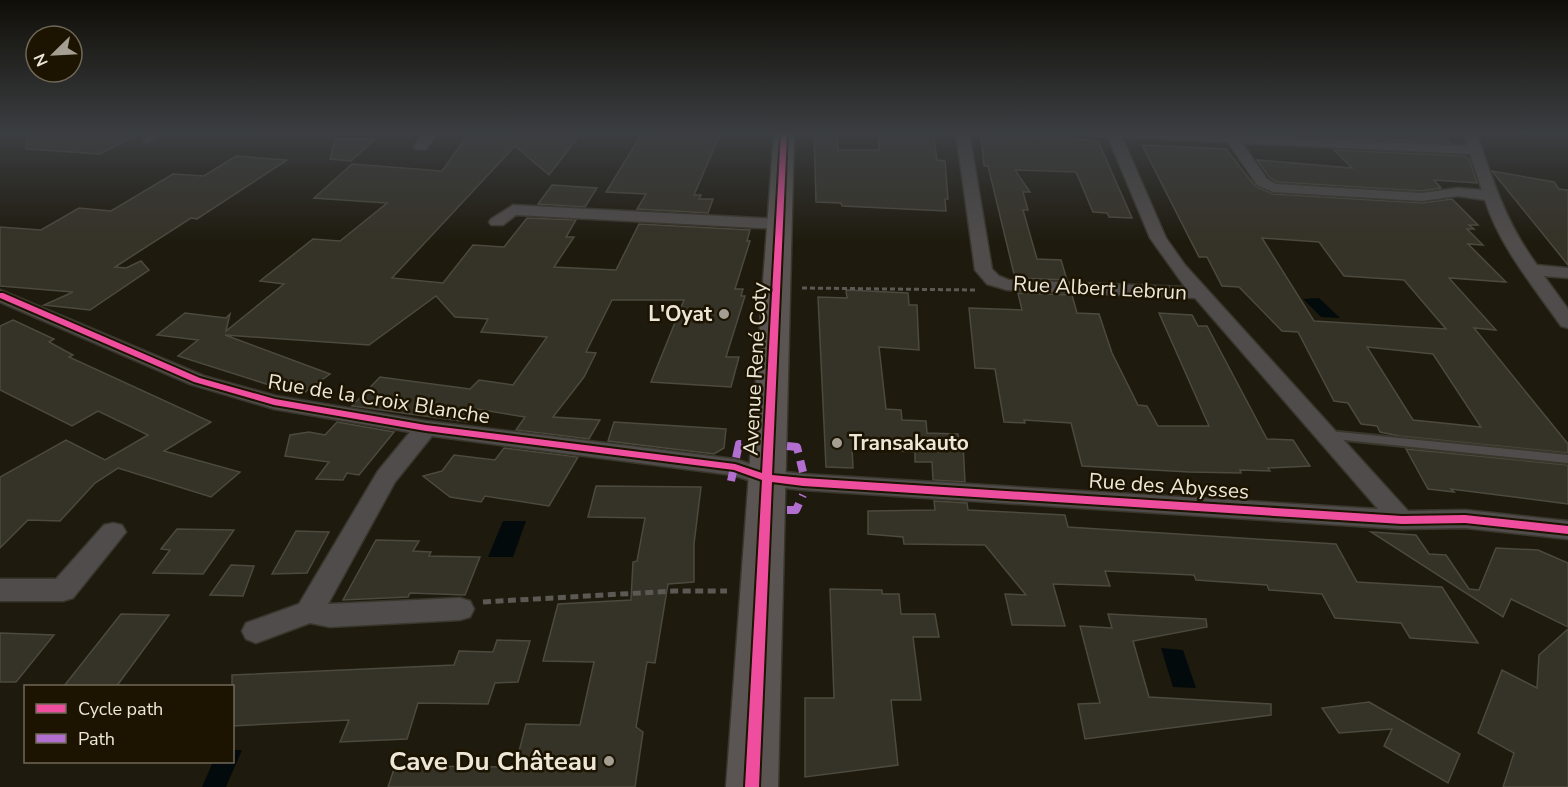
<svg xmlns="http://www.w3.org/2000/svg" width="1568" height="787" viewBox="0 0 1568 787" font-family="'Nunito Sans',sans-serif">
<rect width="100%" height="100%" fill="#1e1a0e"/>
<g fill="#030a0c">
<polygon points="1319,298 1340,318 1321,317 1303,299"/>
<polygon points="503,521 526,521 513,557 488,557"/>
<polygon points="1161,648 1183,650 1196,688 1173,687"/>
<polygon points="233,750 242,750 226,787 202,787 213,762 232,762"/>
</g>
<g fill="#353227" stroke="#4c493e" stroke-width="1.5" fill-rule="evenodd">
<polygon points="27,132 142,132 100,154 26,149"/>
<polygon points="470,132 582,132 549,175 515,146 392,278 443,283 473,245 504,247 527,218 576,220 566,237 574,237 554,267 616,270 639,224 750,230 747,241 750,241 735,289 743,289 741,296 745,296 726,357 739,357 731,387 651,382 684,300 612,300 586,352 596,353 584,377 553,417 600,420 589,439 516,430 525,417 477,409 467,422 352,406 380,377 470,389 479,380 513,385 547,337 481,332 488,319 455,317 436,296 369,345 225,335 330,374 301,395 178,356 198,340 157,335 185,313 226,318 230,314 226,331 284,284 260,281 313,239 340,241 387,203 314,198 352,164 442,171"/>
<polygon points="657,132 721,132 694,195 701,195 699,199 713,199 708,213 637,209 646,194 606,192 641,135 655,136"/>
<polygon points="814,132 837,132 838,150 879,150 879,132 933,132 937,160 945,161 948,199 945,199 946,211 842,206 841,203 816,202"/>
<polygon points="981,132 1098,141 1132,218 1109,217 1107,213 1093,212 1076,172 1015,170 1030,192 1023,192 1028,210 1023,210 1037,259 1061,260 1067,280 1015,278 988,166 984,166"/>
<polygon points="1317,132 1437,132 1450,143 1321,137"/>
<polygon points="335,139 375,139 351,161 330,159"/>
<path d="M1142,145L1226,149L1255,186L1273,194L1422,203L1452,199L1478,225H1469L1474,229H1467L1483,245L1468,244L1506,282L1449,278L1496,330L1474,328L1568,444V453L1399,436L1380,432L1377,426L1361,424L1348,403L1334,401L1298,332L1282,331L1239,287L1222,286L1207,257H1199ZM1262,238L1319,242L1344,276L1404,280L1446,329L1314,321ZM1367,347L1433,354L1481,427L1413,420Z"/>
<polygon points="1334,150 1465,156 1469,159 1477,183 1434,180 1441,188 1422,191 1277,182 1269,177 1257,160 1352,168"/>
<polygon points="236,156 287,160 197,219 191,218 115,267 126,268 141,261 149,270 90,310 44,305 73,292 0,286 0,227 41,230 79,208 111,211 173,174 204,176"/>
<polygon points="1492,171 1554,182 1559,189 1568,190 1568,265"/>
<polygon points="552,185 597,188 585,207 538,204"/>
<polygon points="846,290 908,293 909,305 917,305 919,350 879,347 886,409 901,410 902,420 926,421 927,433 958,434 959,443 963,443 965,482 933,480 932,462 915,462 915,452 852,448 853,468 826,467 818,297 847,298"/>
<polygon points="1018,293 1072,295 1077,313 1099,314 1112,353 1138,405 1147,406 1158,426 1209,426 1159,313 1192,315 1198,326 1207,326 1267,439 1293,440 1310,466 1268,468 1270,471 1240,470 1241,473 1189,472 1082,466 1071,423 1024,420 1025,423 1004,422 995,369 975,368 969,308 1022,310"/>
<polygon points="13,320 54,339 49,342 73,355 69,357 211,422 164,451 240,472 211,497 118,468 95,483 60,521 28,520 0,548 0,477 66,440 105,460 148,435 98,411 72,426 0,390 0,326"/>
<polygon points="337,422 394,432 359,475 347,473 343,480 316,479 329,462 285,456 290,435 309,432 325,435"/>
<polygon points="614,422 726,429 724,448 714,454 608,441"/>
<polygon points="504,448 578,457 549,506 485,496 481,502 450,497 423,476 442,471 454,455 495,460"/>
<polygon points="1406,449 1568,465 1568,504 1451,489 1454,492 1428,489"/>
<polygon points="596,486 701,487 694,544 694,582 668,584 655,663 647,662 636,727 643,732 635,787 388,787 395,766 515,767 526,724 580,725 594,662 543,661 558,604 631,600 633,562 637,561 645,518 588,517"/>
<polygon points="934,501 967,503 968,510 1065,515 1068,527 1336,544 1357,582 1442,587 1478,643 1410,638 1401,623 1335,618 1322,594 1269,590 1267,585 1196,580 1194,575 1105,571 1110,586 1053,584 1065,626 1012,625 1005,594 1026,595 985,545 904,544 903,537 868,534 868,511 935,510"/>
<polygon points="177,529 234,530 203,574 153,573 170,550 161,549"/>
<polygon points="296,531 329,532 307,573 272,574"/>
<polygon points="1371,532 1416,535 1429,554 1446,555 1469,589 1479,590 1496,548 1538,550 1568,563 1568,627 1511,599 1503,617"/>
<polygon points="376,540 419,541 413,551 431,552 429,556 480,557 465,595 410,593 408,597 343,600"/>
<polygon points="231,565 254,566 243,596 210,595"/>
<polygon points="830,589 882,590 882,594 899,594 901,614 935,614 939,637 913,637 921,700 891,700 898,765 805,777 805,698 834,698"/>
<polygon points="121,614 169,615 116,687 64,686"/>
<polygon points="1108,614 1206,619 1207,627 1133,641 1149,697 1271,704 1271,715 1085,739 1078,704 1100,703 1080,626 1112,628"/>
<polygon points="1568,629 1568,787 1503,787 1514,753 1478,733 1502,670 1537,688 1539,655"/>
<polygon points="0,633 54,635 16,682 0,682"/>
<polygon points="497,640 530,641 518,682 495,683 488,704 418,703 407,739 340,742 349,720 232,726 232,675 454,665 459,651 493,652"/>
<polygon points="1369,702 1460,754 1448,783 1384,746 1392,729 1339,733 1322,708"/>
</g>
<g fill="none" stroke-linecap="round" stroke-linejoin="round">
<defs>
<g id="service">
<polygon points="156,132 164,132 148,142 144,142 144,140"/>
<polygon points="1329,431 1568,455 1568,463 1325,438 1323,435"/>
</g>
<g id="minor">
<polygon points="425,132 438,132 426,149 416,149 414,146"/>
<path d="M956,132H969L992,269L999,276L1009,280L1185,287L1150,238L1108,137L1091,136L1085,132H1179L1467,146L1463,132H1476C1493,181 1506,223 1537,265L1568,268V278L1544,276L1568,309V328L1561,326C1533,286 1500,247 1485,200L1458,196L1422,201L1273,192L1257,185L1228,142L1122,137L1166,238L1185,265L1408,511L1465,510L1568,521V539L1465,528L1402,529L803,490L767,486L732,475L432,436L395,482L328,604L460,598L470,601L474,609L470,617L460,620L330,627L310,623L256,643L246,639L242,631L246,623L299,604L378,471L410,432L274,409L190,384L0,302V290L204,376L276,396L426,421L735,459L769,470L803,474L1378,509L1195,298L1007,290L987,284L975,270ZM1242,143L1470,154L1482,190L1458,188L1422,193L1276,184L1267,179Z"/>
<polygon points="513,205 780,219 788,224 780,229 516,215 503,225 491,225 489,222 491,219"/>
<polygon points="113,523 122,525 126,532 73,598 63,601 0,601 0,579 56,579 104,525"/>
</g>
<polygon id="primary" points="774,132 794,132 778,787 726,787"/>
</defs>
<use href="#service" stroke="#39362c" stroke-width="4"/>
<use href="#minor" stroke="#39362c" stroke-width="3"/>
<use href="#primary" stroke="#39362c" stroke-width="3"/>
<polyline stroke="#5c5955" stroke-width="3" stroke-dasharray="5 3" stroke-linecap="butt" points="802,288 975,290"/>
<polyline stroke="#5c5955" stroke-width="5" stroke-dasharray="8 4.5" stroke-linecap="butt" points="483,602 674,591 727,591"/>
<use href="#service" fill="#504c4b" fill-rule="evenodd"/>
<use href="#minor" fill="#504c4b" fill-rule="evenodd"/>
<use href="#primary" fill="#5a5552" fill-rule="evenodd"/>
<g stroke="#b36fd0" stroke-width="8" stroke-dasharray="16 8" stroke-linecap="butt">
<polyline points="787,446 797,447 803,472"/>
<polyline points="731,481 739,444 750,444"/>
<polyline points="787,510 796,510 803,495"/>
</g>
<defs>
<polygon id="cycleway" points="781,132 787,132 772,475 803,478 1402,516 1465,515 1568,526 1568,534 1465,523 1402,524 803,486 772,482 759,787 745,787 762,480 734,470 426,431 274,405 194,382 0,298 0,293 3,293 200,378 275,399 426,425 735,464 762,473"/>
</defs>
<use href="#cycleway" stroke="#1c1401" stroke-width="4"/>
<use href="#cycleway" fill="#ef4d9e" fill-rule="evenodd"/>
</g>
<linearGradient id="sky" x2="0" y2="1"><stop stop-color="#100e08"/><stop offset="0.55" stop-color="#3b3e41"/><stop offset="1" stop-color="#3b3e41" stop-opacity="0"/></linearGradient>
<rect width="1568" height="242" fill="url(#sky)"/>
<g fill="#a59f93" stroke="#1c1401" stroke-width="2">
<circle cx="724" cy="314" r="6"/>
<circle cx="837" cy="443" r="6"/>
<circle cx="609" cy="761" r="6"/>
</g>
<g text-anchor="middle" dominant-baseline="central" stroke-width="5" stroke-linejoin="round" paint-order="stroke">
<g font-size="21" fill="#ede7da" stroke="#1c1401">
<text transform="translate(1100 288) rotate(3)">Rue Albert Lebrun</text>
<text transform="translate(755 369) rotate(-87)">Avenue René Coty</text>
<text transform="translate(379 399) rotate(9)">Rue de la Croix Blanche</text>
<text transform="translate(1169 486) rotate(4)">Rue des Abysses</text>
</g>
<g font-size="21" font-weight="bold" fill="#ede7da" stroke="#1c1401" text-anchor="end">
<text x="712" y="314">L'Oyat</text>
<text x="849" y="443" text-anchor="start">Transakauto</text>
</g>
<g font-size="26" font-weight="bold" fill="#ede7da" stroke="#1c1401" text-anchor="end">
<text x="597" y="761">Cave Du Château</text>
</g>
</g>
<rect x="24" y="685" width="210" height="78" fill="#1c1401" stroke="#706858" stroke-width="1.5"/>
<rect x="36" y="704" width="30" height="9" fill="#ef4d9e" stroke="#706858" stroke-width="1.5"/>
<text x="78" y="715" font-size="18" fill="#ede7da">Cycle path</text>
<rect x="36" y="734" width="30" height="9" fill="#b36fd0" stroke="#706858" stroke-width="1.5"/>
<text x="78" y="745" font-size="18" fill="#ede7da">Path</text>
<g transform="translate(54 54) rotate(246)"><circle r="28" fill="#1c1401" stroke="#706858" stroke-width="1.5"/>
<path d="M0-4.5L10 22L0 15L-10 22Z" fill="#a59f93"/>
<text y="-9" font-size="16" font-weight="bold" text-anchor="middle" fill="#ede7da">N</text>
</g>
</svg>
